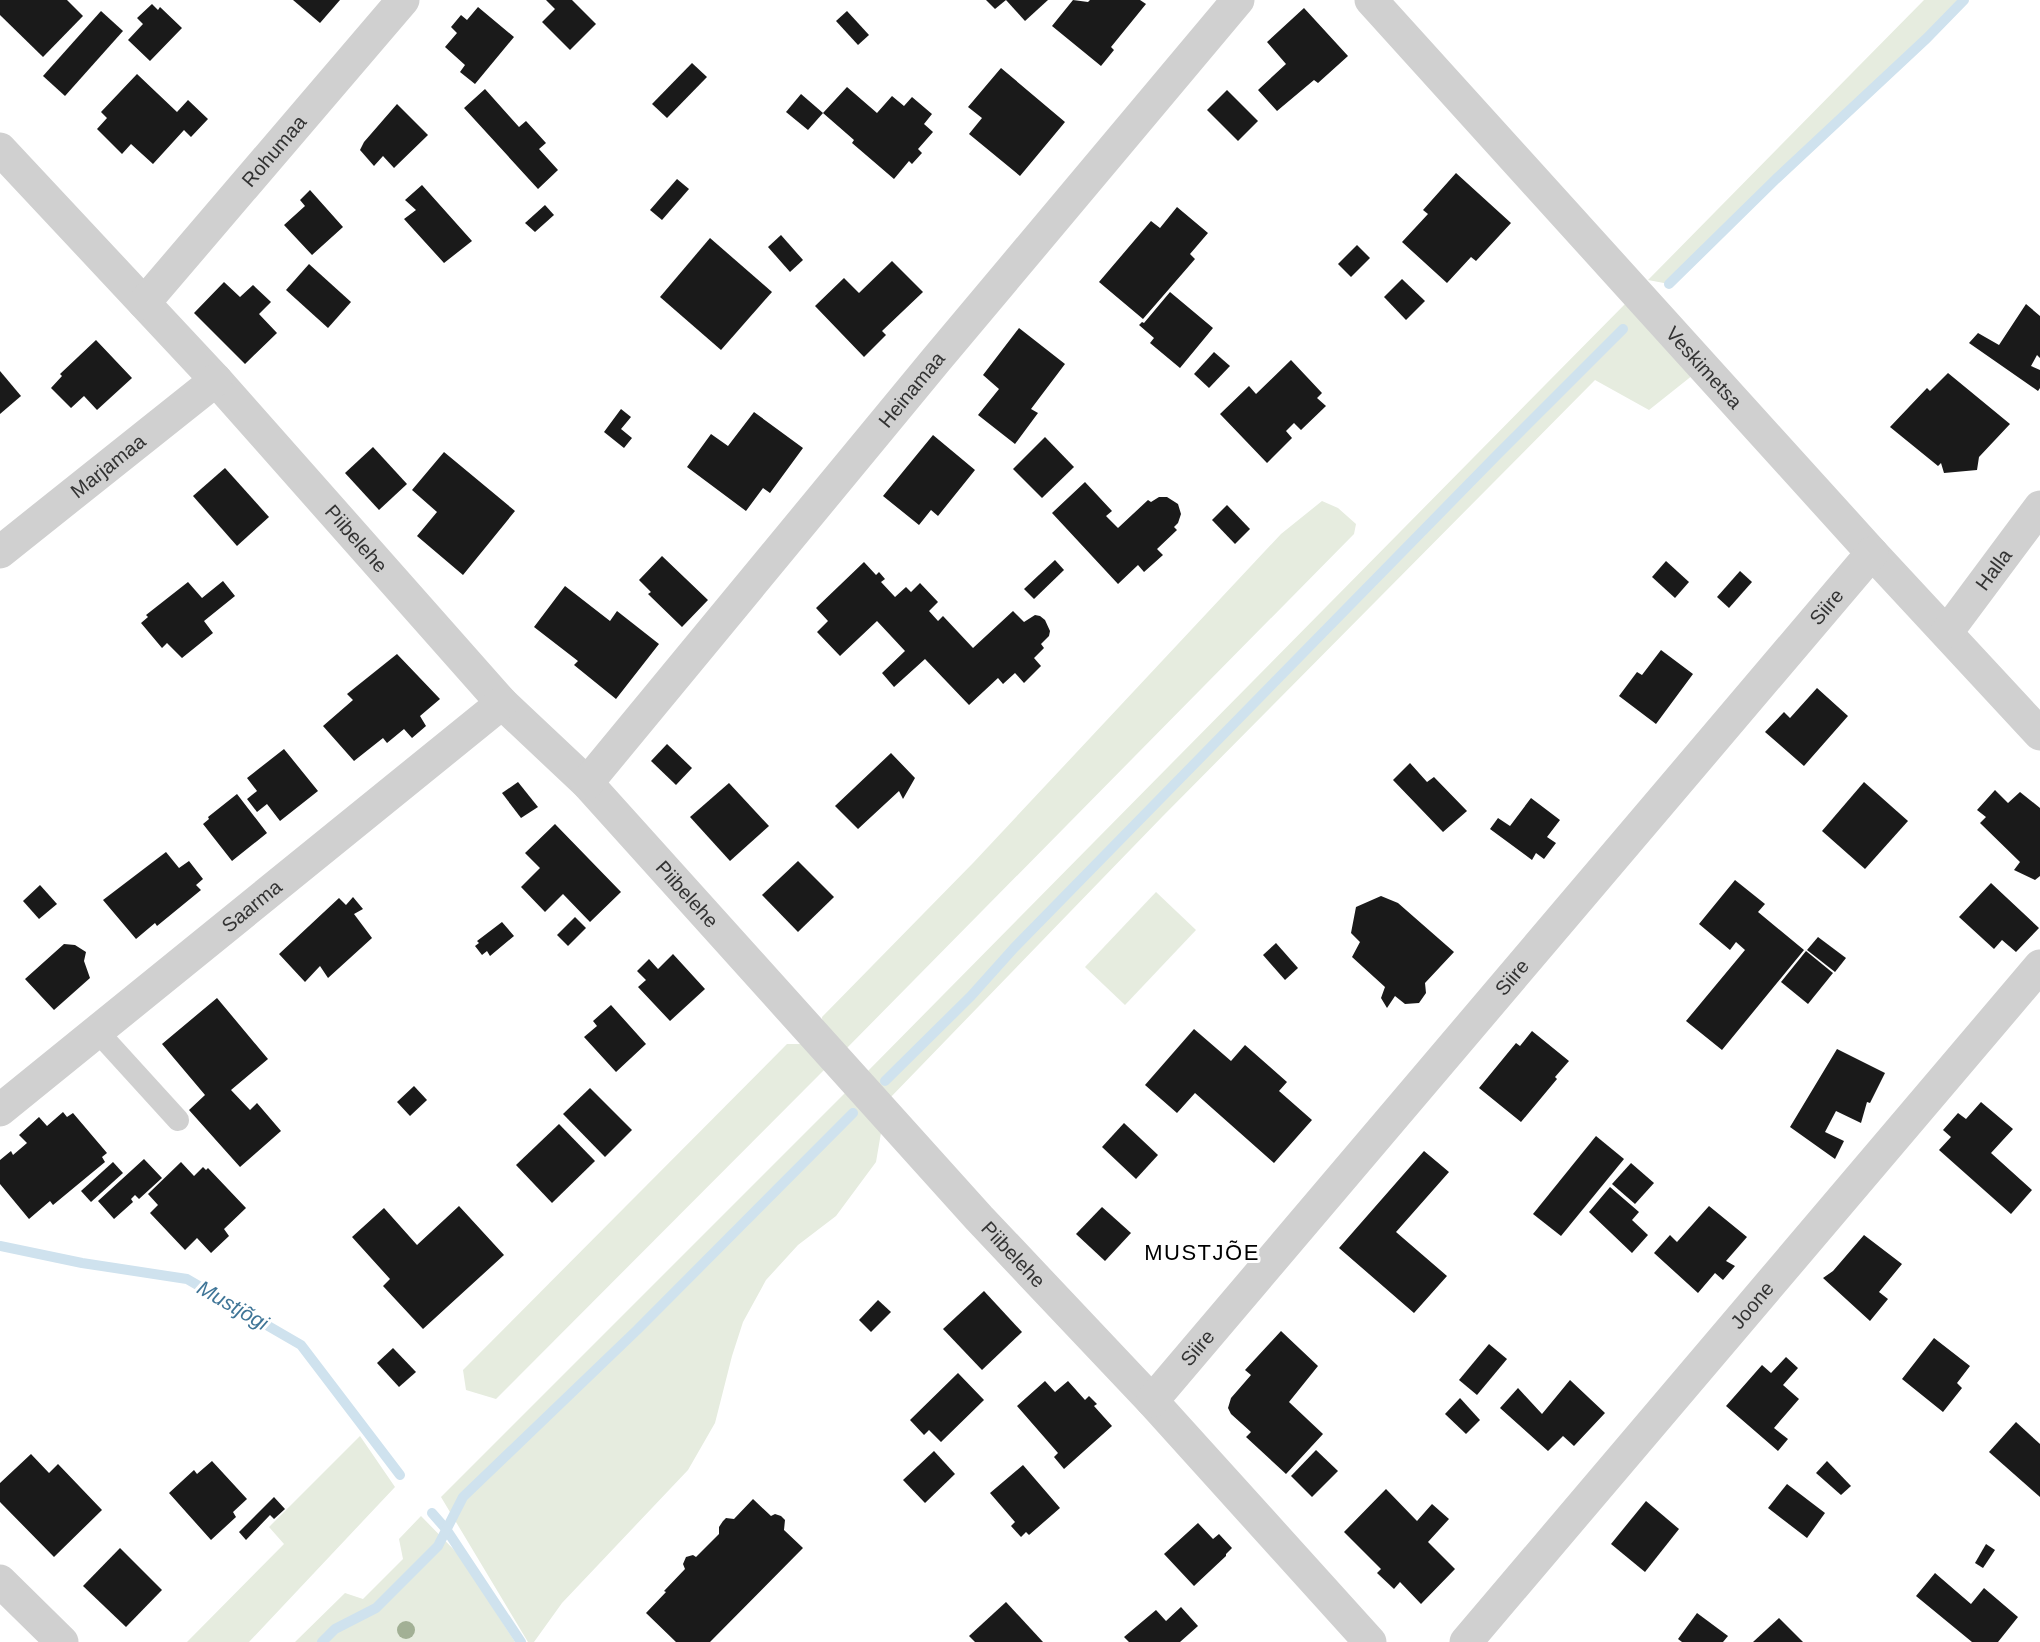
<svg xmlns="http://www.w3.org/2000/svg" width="2040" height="1642" viewBox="0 0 2040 1642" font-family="Helvetica,sans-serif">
<rect width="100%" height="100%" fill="#fff"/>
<g fill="#e6ecdf">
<polygon points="1924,0 1964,0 1927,38 1776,179 1669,284 1648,280"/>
<polygon points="1628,301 1693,375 1649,410 1595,380 1162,817 888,1100 865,1074"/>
<polygon points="1322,501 1338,508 1356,524 1354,534 843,1052 823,1028 822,1017 973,863 1281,534"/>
<polygon points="1156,892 1196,930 1125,1005 1085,967"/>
<polygon points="787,1044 801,1044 827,1067 496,1399 466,1390 463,1370"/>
<polygon points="849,1089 882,1127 876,1162 836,1216 798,1245 766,1280 743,1322 732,1356 715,1423 688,1470 562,1603 534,1642 528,1642 441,1497"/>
<polygon points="360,1436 395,1487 249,1642 187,1642 284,1544 269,1527"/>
<polygon points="421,1516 460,1556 515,1642 295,1642 345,1593 363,1599 403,1559 399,1539"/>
</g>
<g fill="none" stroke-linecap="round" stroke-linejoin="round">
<g stroke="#cfe2ee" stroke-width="10">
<polyline points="1669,284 1776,179 1927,38 1964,0"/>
<polyline points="885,1081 971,996 1014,948 1495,457 1623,329"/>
<polyline points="0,1246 82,1263 187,1279 301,1345 400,1475"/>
<polyline points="432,1513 446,1529 521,1642"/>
<polyline points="322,1642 335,1629 376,1608 438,1546 463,1497 637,1330 853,1113"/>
</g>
</g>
<g fill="#1a1a1a">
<polygon points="0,0 67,0 83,16 43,57 0,15"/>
<polygon points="293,0 340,0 320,23"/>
<polygon points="546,0 572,0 596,24 570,50 542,22 555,9"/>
<polygon points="986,0 1006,0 995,9"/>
<polygon points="1006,0 1048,0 1025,21"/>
<polygon points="1073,0 1088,2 1090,0 1140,0 1146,4 1111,47 1114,50 1101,66 1052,26"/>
<polygon points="152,4 158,10 160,7 182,28 150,61 128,40 143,24 137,18"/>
<polygon points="478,7 514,37 475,84 460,72 465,65 445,47 457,33 451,27 461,15 467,20"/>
<polygon points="1304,8 1348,56 1318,83 1314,80 1277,111 1258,90 1286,64 1267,42"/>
<polygon points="101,11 123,31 65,96 43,76"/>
<polygon points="847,11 869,35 858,45 836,21"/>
<polygon points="692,63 707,77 667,118 652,104"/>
<polygon points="1001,68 1065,122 1020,176 969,134 982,118 968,107"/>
<polygon points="137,74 177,112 188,100 208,119 191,137 184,130 153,164 131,144 122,154 97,129 107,118 101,112"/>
<polygon points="847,87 877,113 892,96 904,106 912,97 932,114 924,124 933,132 918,149 922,153 912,164 909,161 894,179 852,143 854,140 823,113"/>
<polygon points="485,89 519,127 526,121 546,143 539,149 558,170 538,189 464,108"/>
<polygon points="1227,90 1258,121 1238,141 1207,110"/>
<polygon points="801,94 823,113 808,130 786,112"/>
<polygon points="397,104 428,135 394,168 383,156 374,166 360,150 364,142"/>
<polygon points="1456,173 1511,223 1476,261 1471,257 1447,283 1402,242 1428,214 1423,210"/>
<polygon points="677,179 689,189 662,220 650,210"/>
<polygon points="422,185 472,241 444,263 404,219 416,210 405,200"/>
<polygon points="310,190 343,227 312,255 284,225 305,206 300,200"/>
<polygon points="545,205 554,215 535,232 525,223"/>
<polygon points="1177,207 1208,233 1190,254 1195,259 1143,319 1099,282 1151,221 1160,228"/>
<polygon points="781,235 803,260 790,272 768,247"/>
<polygon points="710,238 772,292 721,350 660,297"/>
<polygon points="1357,245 1370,258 1351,277 1338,264"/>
<polygon points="892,261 923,292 882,331 886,335 864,357 815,306 844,278 859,293"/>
<polygon points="309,264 351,302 328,328 286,290"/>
<polygon points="1402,279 1425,301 1406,320 1384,297"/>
<polygon points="224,282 240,297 253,285 271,302 259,314 277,333 245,364 194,313"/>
<polygon points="1170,292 1213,328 1180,368 1150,343 1154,338 1139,325 1142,322 1144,323"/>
<polygon points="2026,304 2040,316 2040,358 2037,355 2031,366 2040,370 2040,388 2038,391 1969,343 1978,333 1999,345"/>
<polygon points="1019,328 1065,364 1031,409 1038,413 1015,444 978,415 999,389 983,375"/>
<polygon points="96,340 132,378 97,410 84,396 71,408 51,388 62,376 60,374"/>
<polygon points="1214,352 1230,366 1209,388 1194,374"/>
<polygon points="1291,360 1322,393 1317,398 1326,406 1301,430 1294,423 1286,431 1292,438 1267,463 1220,414 1249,386 1256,394"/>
<polygon points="0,371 21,396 0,414"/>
<polygon points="1948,373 2010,424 1979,457 1977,470 1944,473 1941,463 1938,466 1890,427 1927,388 1930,391"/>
<polygon points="621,409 631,417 621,429 632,438 624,448 604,432"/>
<polygon points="754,412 803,448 770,493 763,488 746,511 687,467 711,434 728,446"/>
<polygon points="933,435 975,470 938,516 931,510 919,525 883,496"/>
<polygon points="1045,437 1074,467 1042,498 1013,469"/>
<polygon points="373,447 407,484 379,510 345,473"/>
<polygon points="444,452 515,511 463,575 417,536 437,512 412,490"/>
<polygon points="225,468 269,517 237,546 193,496"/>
<polygon points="1085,482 1112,511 1106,516 1118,528 1148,500 1151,502 1159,497 1167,497 1178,504 1181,514 1178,523 1174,527 1177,530 1157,549 1163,555 1144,572 1138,565 1118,584 1052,513"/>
<polygon points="1227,505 1250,529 1235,544 1212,520"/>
<polygon points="662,556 708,600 682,627 648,594 651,592 639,580"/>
<polygon points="1055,560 1064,570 1034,599 1024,589"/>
<polygon points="1666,561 1689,582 1675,598 1652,577"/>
<polygon points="864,562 876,575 879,572 885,579 881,582 895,597 906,587 911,592 920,583 938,602 929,611 938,621 943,616 973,648 1013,611 1024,622 1035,615 1040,616 1045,620 1050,631 1049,636 1041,644 1044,648 1034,658 1041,666 1024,683 1015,673 1003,684 998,678 969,705 925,659 894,687 882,673 905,651 877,621 840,656 817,632 828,621 816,608"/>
<polygon points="1740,571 1752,582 1729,608 1717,597"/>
<polygon points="223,581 235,596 204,621 213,633 182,658 167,643 162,648 141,623 148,617 146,615 188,582 202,598"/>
<polygon points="565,586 610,621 617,611 659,644 616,699 574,665 578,661 534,627"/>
<polygon points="1661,650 1693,674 1656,724 1619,696 1637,672 1642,675"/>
<polygon points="397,654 440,699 420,716 426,726 412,738 404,729 387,743 383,738 354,761 323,726 353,700 347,694"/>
<polygon points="1817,688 1848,716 1804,766 1765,732 1784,712 1790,718"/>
<polygon points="667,744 692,768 676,785 651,761"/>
<polygon points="284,749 318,791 280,821 267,804 257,812 247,799 257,791 247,778"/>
<polygon points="891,753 915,778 903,799 899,791 858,829 835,806"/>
<polygon points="1410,763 1427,782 1434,777 1467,811 1443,832 1393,780"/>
<polygon points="518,782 538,807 521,818 502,793"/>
<polygon points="1864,782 1908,821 1865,869 1822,831"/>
<polygon points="729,783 769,826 730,861 690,817"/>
<polygon points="1995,790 2008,803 2020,792 2040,808 2040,876 2035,880 2014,870 2020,862 1980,823 1986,817 1977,810"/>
<polygon points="237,794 267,833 232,861 203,824 209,819 208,817"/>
<polygon points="1531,798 1560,820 1547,837 1556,843 1544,859 1536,853 1532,860 1490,829 1498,818 1510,826"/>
<polygon points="555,824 621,892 590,922 563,894 545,912 521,887 540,868 525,853"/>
<polygon points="166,852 179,868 189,861 203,879 196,885 201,890 157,926 155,923 136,939 103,900"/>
<polygon points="798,861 834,897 798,932 762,895"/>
<polygon points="1735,880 1765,904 1758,912 1804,950 1722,1050 1686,1021 1745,950 1736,942 1730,950 1699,924"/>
<polygon points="1991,883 2039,928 2016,952 2002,940 1994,949 1959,917"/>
<polygon points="40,885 57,904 39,919 23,901"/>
<polygon points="1381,896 1398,903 1454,952 1425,983 1426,993 1419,1003 1405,1004 1395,996 1387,1008 1381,998 1385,987 1352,957 1360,942 1351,933 1356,907"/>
<polygon points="353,897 363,909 354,914 372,938 328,978 320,966 305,982 279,954 339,898 346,905"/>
<polygon points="575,917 586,928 568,946 557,935"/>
<polygon points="502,922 514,936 490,956 487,951 482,955 475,946 479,943 477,941"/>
<polygon points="1818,937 1846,958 1835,972 1807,950"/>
<polygon points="1276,943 1298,968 1285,980 1263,955"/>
<polygon points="64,944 75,945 86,952 84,961 90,978 54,1010 25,979"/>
<polygon points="1806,951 1833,973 1808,1004 1781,982"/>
<polygon points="673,954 705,989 670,1021 638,987 646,980 637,971 649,959 658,969"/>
<polygon points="217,998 268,1059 231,1090 250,1110 257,1103 281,1131 240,1167 189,1110 205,1095 162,1044"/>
<polygon points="611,1005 646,1044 616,1072 584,1037 597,1026 593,1021"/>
<polygon points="1194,1029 1231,1061 1245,1045 1287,1082 1279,1091 1312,1120 1274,1163 1195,1093 1177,1113 1145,1085"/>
<polygon points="1532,1031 1569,1061 1555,1077 1557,1079 1521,1122 1479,1088 1516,1043 1520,1046"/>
<polygon points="1837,1049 1885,1073 1870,1103 1867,1102 1861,1123 1836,1111 1825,1132 1844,1141 1835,1159 1790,1127"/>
<polygon points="414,1086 427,1100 410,1116 397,1102"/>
<polygon points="590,1088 632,1130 605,1157 563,1114"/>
<polygon points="1981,1102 2013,1129 1991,1153 2032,1190 2011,1214 1939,1150 1951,1137 1943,1130 1958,1113 1966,1119"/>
<polygon points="63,1112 67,1117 73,1113 107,1153 102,1157 105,1162 53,1205 50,1201 29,1219 0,1184 0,1160 11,1151 13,1155 27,1143 19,1135 39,1117 47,1126"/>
<polygon points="1124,1123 1158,1155 1136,1179 1102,1147"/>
<polygon points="559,1124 595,1161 552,1203 516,1165"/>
<polygon points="1596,1136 1624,1159 1561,1236 1533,1214"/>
<polygon points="1424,1151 1449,1172 1396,1232 1447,1276 1414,1313 1339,1248"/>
<polygon points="144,1159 162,1178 139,1199 135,1195 131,1199 133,1202 114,1219 98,1201"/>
<polygon points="113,1162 123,1173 91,1202 81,1191"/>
<polygon points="181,1162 194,1176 203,1167 206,1170 208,1168 246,1208 224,1229 229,1236 211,1253 197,1238 185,1250 150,1213 158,1205 148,1194"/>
<polygon points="1631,1163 1654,1183 1635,1204 1612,1184"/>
<polygon points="1610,1187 1639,1212 1632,1220 1648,1235 1632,1253 1589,1212"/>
<polygon points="459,1206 504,1255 423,1329 383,1286 390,1279 352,1237 384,1208 417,1245"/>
<polygon points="1709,1206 1747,1237 1726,1261 1735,1266 1723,1280 1715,1273 1698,1293 1654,1253 1670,1235 1677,1242"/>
<polygon points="1102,1207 1131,1233 1105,1261 1076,1234"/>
<polygon points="1864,1235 1902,1264 1879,1292 1888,1299 1870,1321 1823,1278 1833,1271"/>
<polygon points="984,1291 1022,1332 982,1370 943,1329"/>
<polygon points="878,1300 891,1312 871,1332 859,1320"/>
<polygon points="1281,1331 1318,1366 1289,1402 1323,1434 1286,1474 1246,1437 1251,1432 1231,1414 1228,1408 1231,1398 1251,1375 1245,1370"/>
<polygon points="1934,1338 1970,1366 1957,1383 1962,1388 1943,1412 1902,1379"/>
<polygon points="1489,1344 1507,1359 1477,1395 1459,1380"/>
<polygon points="393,1348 416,1372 399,1387 377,1363"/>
<polygon points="1786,1357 1798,1368 1783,1385 1799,1399 1774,1428 1788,1439 1778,1451 1726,1406 1762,1365 1771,1373"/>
<polygon points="958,1373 984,1400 941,1442 929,1430 924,1435 910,1420"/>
<polygon points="1570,1380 1605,1413 1574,1446 1563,1436 1548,1451 1500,1408 1518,1388 1542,1414"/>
<polygon points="1045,1381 1055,1392 1068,1381 1085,1400 1089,1396 1097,1404 1094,1406 1112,1426 1064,1469 1054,1457 1058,1453 1017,1406"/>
<polygon points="1460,1398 1480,1420 1466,1434 1445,1414"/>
<polygon points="2016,1422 2040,1444 2040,1497 1989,1452"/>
<polygon points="1316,1450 1338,1471 1312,1497 1291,1476"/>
<polygon points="934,1451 955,1474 925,1503 903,1480"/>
<polygon points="31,1454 49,1473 58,1464 102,1510 54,1557 0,1502 0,1483"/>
<polygon points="212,1461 247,1499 233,1512 236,1517 211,1540 169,1493 194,1470 197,1474"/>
<polygon points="1827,1461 1851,1486 1841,1495 1816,1473"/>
<polygon points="1023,1465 1060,1508 1029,1535 1026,1532 1021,1537 1011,1526 1015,1522 990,1493"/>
<polygon points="1787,1484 1825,1513 1807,1538 1768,1508"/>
<polygon points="1386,1489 1417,1521 1432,1504 1449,1519 1428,1542 1455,1569 1421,1604 1400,1582 1394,1589 1377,1573 1381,1569 1344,1532"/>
<polygon points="274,1497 285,1509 274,1519 270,1515 246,1540 239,1532"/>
<polygon points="753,1499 771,1516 775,1514 781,1516 785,1520 784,1530 803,1548 710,1642 676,1642 646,1613 666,1592 664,1591 685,1569 683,1564 686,1557 693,1555 696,1557 719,1534 719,1527 723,1521 726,1518 734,1519"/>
<polygon points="1646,1501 1679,1529 1645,1572 1611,1544"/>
<polygon points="1198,1523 1213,1539 1219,1534 1232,1548 1226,1554 1226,1556 1194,1586 1164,1554"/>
<polygon points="1986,1544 1995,1550 1983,1568 1975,1563"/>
<polygon points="120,1548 162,1590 126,1627 83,1586"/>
<polygon points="1935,1573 1971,1604 1984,1588 2018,1617 1998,1642 1972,1642 1916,1596"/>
<polygon points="1006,1602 1043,1642 975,1642 969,1636"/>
<polygon points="1181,1607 1198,1626 1180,1642 1129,1642 1124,1637 1156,1610 1166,1621"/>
<polygon points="1697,1613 1728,1636 1723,1642 1682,1642 1678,1639"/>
<polygon points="1779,1618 1803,1642 1753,1642"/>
</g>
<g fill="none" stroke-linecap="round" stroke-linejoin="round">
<polyline stroke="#d0d0d0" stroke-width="22" points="97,1031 178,1120"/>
<g stroke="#d0d0d0" stroke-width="33">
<path id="s1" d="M1371,0L1872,553L2040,734"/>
<path id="s2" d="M0,149L216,380L502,703L587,783L979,1218L1152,1401L1370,1642"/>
<path id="s3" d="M144,303L403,0"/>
<path id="s4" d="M0,552L216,380"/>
<path id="s5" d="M1947,632L2040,507"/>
<path id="s6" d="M587,783L936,360L1238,0"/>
<path id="s7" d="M0,1110L502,703"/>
<path id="s8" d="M1152,1401L1872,553"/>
<polyline points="0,1581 62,1642"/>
<path id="s9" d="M1466,1642L2040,966"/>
</g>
</g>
<circle fill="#a2b095" cx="406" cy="1630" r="9"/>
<g text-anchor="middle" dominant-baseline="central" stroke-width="6" stroke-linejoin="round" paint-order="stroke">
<g font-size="20" fill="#333" stroke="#fff">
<text stroke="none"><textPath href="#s3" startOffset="200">Rohumaa</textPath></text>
<text stroke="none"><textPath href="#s1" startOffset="496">Veskimetsa</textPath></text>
<text stroke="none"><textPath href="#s6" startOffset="510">Heinamaa</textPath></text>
<text stroke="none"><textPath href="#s4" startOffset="138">Marjamaa</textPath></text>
<text stroke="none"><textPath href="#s2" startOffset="528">Piibelehe</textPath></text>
<text stroke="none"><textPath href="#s5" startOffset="78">Halla</textPath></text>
<text stroke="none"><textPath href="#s8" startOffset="1042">Siire</textPath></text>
<text stroke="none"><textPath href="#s2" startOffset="1014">Piibelehe</textPath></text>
<text stroke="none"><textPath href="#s7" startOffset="324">Saarma</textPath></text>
<text stroke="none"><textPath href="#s8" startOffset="556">Siire</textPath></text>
<text stroke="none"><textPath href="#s2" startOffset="1500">Piibelehe</textPath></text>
<text stroke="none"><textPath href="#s9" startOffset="442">Joone</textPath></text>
<text stroke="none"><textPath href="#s8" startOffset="70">Siire</textPath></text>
</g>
<g font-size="21" font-style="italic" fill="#3f7597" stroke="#fff">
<text transform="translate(233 1305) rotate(30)">Mustjõgi</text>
</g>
<g font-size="22" letter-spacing="1.5" fill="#000" stroke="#fff">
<text x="1202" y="1252">MUSTJÕE</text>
</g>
</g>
</svg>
